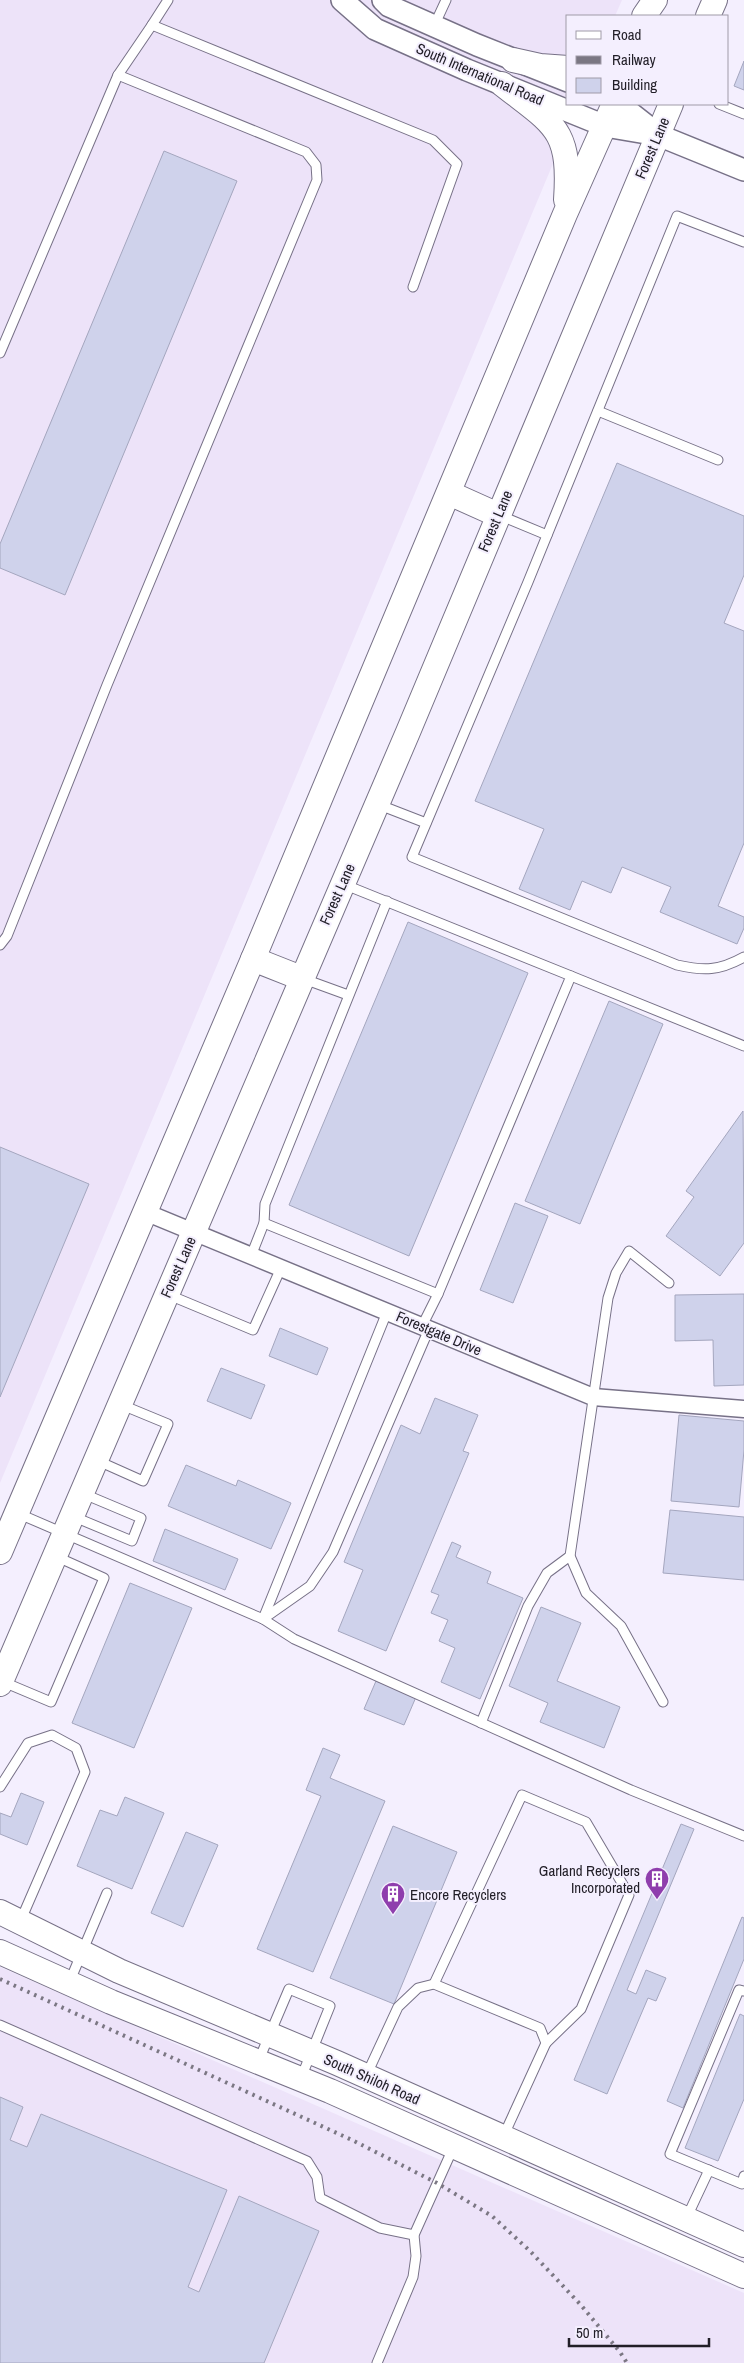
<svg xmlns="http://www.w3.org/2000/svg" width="744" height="2363" viewBox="0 0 744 2363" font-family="'Archivo Narrow',sans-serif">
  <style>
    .industrial { fill: #ede3f9 }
    .building { fill: #cfd2eb; stroke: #a4a6be }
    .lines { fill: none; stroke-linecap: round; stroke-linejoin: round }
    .service-casing { stroke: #777187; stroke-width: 11 }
    .minor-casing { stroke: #777187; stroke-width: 19 }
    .tertiary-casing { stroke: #777187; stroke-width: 24 }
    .secondary-casing { stroke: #777187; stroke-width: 26 }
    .service { stroke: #fff; stroke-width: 9 }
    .minor { stroke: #fff; stroke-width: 16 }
    .tertiary { stroke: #fff; stroke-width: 21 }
    .secondary { stroke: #fff; stroke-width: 24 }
    .rail { stroke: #7b7783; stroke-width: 4; stroke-dasharray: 2.5 5; stroke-linecap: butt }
    .labels { text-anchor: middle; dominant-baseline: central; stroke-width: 4; stroke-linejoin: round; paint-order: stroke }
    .street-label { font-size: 15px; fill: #211e27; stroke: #f4effe }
    .poi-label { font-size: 15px; fill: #211e27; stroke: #f4effe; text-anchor: end }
  </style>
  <rect width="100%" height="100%" fill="#f4effe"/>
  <!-- industrial -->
  <g class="industrial">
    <polygon points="0,0 622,0 615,16 568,16 568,104 578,104 0,1483"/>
    <polygon points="0,1967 744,2293 744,2363 0,2363"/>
  </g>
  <!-- building -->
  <g class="building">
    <polygon points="744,61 744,90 734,86"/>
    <polygon points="164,151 237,181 65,595 0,568 0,544"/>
    <polygon points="617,463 744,516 744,575 724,623 744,631 744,843 718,906 744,917 744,928 737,944 660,912 671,887 622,867 611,893 582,881 570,910 519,889 544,829 475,801"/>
    <polygon points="408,922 528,973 409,1256 289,1205"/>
    <polygon points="609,1001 663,1024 580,1224 525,1201"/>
    <polygon points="743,1111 744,1243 720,1276 666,1236 694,1197 686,1191"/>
    <polygon points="0,1147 89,1184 0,1397"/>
    <polygon points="515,1203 548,1216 513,1303 480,1290"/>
    <polygon points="744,1294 744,1385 714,1386 713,1340 675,1341 675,1295"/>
    <polygon points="280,1328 328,1348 317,1375 269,1356"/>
    <polygon points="221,1368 265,1385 251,1419 207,1401"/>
    <polygon points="435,1398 478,1415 463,1451 469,1453 386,1651 338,1631 363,1570 344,1562 401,1425 420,1434"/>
    <polygon points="679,1415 744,1421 744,1450 739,1507 671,1501"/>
    <polygon points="186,1465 236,1486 238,1480 291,1503 271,1549 168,1506"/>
    <polygon points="670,1510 744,1517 744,1580 663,1573"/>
    <polygon points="165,1529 238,1559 225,1590 153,1561"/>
    <polygon points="452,1542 461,1546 456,1557 491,1572 487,1583 523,1598 480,1699 441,1682 455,1648 439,1641 448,1620 431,1613 439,1595 431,1592"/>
    <polygon points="130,1583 192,1608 134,1748 72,1723"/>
    <polygon points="541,1607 581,1623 557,1681 620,1707 604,1748 540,1722 548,1703 509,1686"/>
    <polygon points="376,1681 416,1697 404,1725 364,1709"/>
    <polygon points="323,1748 340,1755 330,1778 385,1801 313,1972 257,1949 321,1796 306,1790"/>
    <polygon points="21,1793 44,1802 27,1845 0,1834 0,1813 11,1817"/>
    <polygon points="125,1797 164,1813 132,1889 77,1866 100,1810 117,1816"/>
    <polygon points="681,1824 694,1829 627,1990 636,1994 646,1970 666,1978 656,2001 648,1998 607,2094 574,2080"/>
    <polygon points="393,1826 457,1852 394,2004 330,1978"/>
    <polygon points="186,1832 218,1845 183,1927 151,1913"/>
    <polygon points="742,1917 744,1918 744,1959 683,2108 667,2101"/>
    <polygon points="740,2014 744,2016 744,2099 718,2161 685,2148"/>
    <polygon points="0,2097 23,2107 10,2140 27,2147 41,2114 227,2190 188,2287 199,2292 239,2196 319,2231 264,2363 0,2363"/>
  </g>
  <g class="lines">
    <defs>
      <g id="service">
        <polyline points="168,0 152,25 433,140 457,164 413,287"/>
        <polyline points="434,26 446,0"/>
        <polyline points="719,104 744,114"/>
        <path d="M744,242L677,216L528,582L412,857L677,965C704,971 719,971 744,957"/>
        <polyline points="0,353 118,75 152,25"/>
        <polyline points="598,411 718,460"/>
        <polyline points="499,515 547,535"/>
        <polyline points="377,804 426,823"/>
        <polyline points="343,884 571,976 438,1294 422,1326"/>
        <polyline points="0,945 7,936 107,685 317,180 316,165 306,152 118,75"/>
        <polyline points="571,976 744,1046"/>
        <polyline points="304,979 348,995"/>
        <polyline points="264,1223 438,1294"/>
        <polyline points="251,1256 264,1223 265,1204 387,901"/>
        <polyline points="169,1295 253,1330 281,1268"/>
        <polyline points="429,1329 333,1552 310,1586 263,1619 294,1639 631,1790 744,1836"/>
        <polyline points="96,1460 143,1481 168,1424 122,1405"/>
        <polyline points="17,1513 263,1619 387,1312"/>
        <polyline points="72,1516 132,1541 141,1518 84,1494"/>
        <polyline points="1,1681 51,1702 104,1578 55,1556"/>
        <polyline points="663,1702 621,1626 586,1593 570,1556 608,1298 616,1273 629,1251 669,1283"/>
        <polyline points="481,1723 528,1606 547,1573 570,1556"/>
        <polyline points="0,1787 28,1743 52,1735 76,1748 85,1772 20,1922"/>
        <polyline points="69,1983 107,1893"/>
        <polyline points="434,1984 522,1795 586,1822 629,1895 581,2009 546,2043"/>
        <polyline points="744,1991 739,1990 670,2154 742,2184 744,2176"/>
        <polyline points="0,2025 307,2161 317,2177 320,2198 380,2228 414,2235"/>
        <polyline points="258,2062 289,1989 330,2006 301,2078"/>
        <polyline points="366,2076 398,2007 418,1988 434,1984 540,2028 546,2043 503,2137"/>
        <polyline points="686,2219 709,2170"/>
        <polyline points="377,2363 413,2277 416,2256 414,2235 454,2146"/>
      </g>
      <polyline id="minor" points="145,1212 593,1397 744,1409"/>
      <g id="tertiary">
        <polyline points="342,0 375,29 467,70 605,126 658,135 744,170"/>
        <polyline points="383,0 389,6 477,45 568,81"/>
        <polyline points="619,104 656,133"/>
      </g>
      <g id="secondary">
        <polyline points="644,16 655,0"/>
        <polyline points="708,16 715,0"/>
        <polyline points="513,60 540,66 568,68"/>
        <path d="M502,84C554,125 571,128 566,200"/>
        <polyline points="449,493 498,515"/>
        <polyline points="253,959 301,978"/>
        <polyline points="0,1552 253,959 565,214 614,104"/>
        <polyline points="0,1684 408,732 671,104"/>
        <polyline points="0,1912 119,1971 337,2063 744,2245"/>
        <polyline points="0,1952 111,2002 330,2091 744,2276"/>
      </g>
    </defs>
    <!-- service casing -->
    <use href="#service" class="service-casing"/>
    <!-- minor casing -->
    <use href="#minor" class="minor-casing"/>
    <!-- tertiary casing -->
    <use href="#tertiary" class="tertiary-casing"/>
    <!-- secondary casing -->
    <use href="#secondary" class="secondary-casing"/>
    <!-- service -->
    <use href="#service" class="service"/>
    <!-- minor -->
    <use href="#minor" class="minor"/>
    <!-- tertiary -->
    <use href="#tertiary" class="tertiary"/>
    <!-- secondary -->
    <use href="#secondary" class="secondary"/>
    <!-- rail -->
    <polyline class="rail" points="0,1979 352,2140 437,2183 492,2216 530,2251 580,2304 620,2352 627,2363"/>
  </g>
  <!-- icons -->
  <defs>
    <symbol id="building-pin" viewBox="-11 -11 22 30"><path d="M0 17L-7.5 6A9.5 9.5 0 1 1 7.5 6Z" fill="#8f3ead" stroke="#f4effe"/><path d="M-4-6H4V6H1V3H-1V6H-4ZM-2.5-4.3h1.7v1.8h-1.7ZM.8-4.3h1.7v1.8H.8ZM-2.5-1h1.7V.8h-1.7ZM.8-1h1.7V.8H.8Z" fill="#fff"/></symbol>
  </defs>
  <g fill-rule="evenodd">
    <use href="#building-pin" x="643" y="1865" width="28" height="38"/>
    <use href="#building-pin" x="379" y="1880" width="28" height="38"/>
  </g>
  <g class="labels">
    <!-- street labels -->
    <g class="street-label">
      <text transform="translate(480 74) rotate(23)">South International Road</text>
      <text transform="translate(652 148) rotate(-67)">Forest Lane</text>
      <text transform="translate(495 521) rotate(-67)">Forest Lane</text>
      <text transform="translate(337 894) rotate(-66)">Forest Lane</text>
      <text transform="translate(178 1267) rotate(-66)">Forest Lane</text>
      <text transform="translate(439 1333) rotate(23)">Forestgate Drive</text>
      <text transform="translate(372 2079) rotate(24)">South Shiloh Road</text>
    </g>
    <!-- poi labels -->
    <g class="poi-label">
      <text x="640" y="1870">Garland Recyclers<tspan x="640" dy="17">Incorporated</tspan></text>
      <text x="410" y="1894" text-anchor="start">Encore Recyclers</text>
    </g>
  </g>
  <!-- legend -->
  <rect x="566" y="15" width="162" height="90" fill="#f4effe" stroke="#a09ba8"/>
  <rect x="576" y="31" width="25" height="8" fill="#ffffff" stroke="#a09ba8"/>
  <text x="612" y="40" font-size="15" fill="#211e27">Road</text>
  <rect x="576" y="56" width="25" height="8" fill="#7b7783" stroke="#a09ba8"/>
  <text x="612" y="65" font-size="15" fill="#211e27">Railway</text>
  <rect x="576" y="78" width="25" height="15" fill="#cfd2eb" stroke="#a09ba8"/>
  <text x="612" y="90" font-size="15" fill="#211e27">Building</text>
  <!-- scale -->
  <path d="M569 2338v8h140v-8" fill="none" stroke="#211e27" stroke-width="2.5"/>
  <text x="576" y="2338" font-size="15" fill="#211e27" stroke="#f4effe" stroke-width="4" paint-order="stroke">50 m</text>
</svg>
